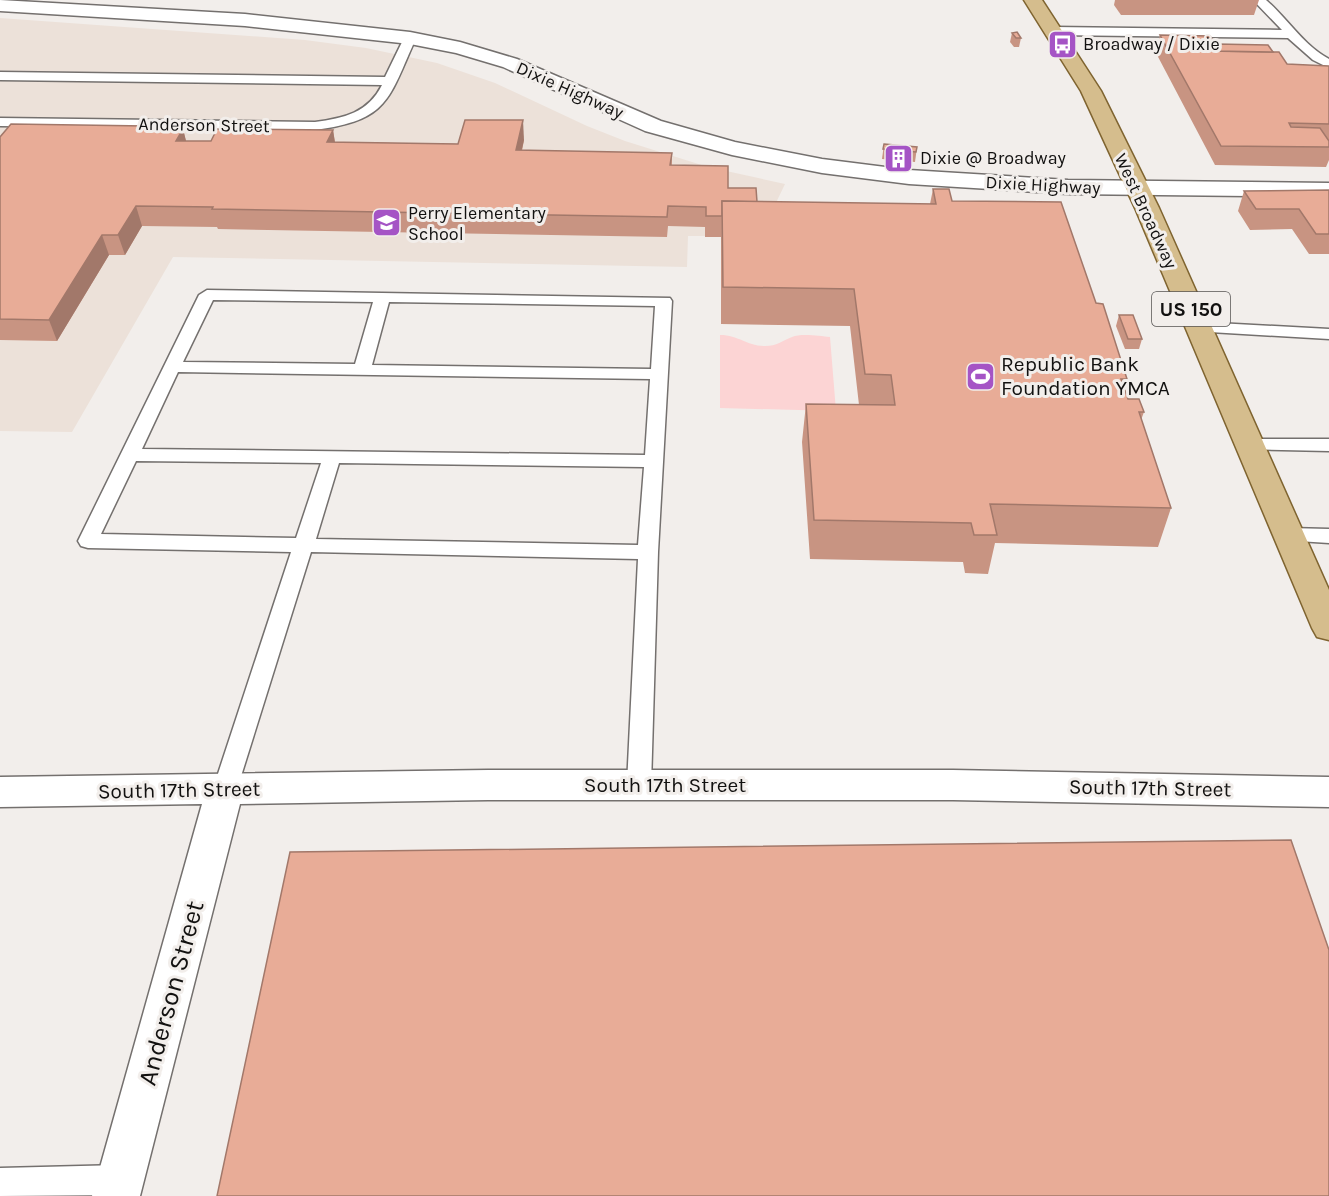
<svg xmlns="http://www.w3.org/2000/svg" width="1329" height="1196" viewBox="0 0 1329 1196" font-family="Karla,sans-serif">
  <style>
    .built { fill: #ece1d9 }
    .green { fill: #fcd4d4 }
    .lines { fill: none; stroke-linecap: round; stroke-linejoin: round }
    .service-casing { stroke: #74706e; stroke-width: 3 }
    .minor-casing { stroke: #74706e; stroke-width: 3 }
    .tertiary-casing { stroke: #74706e; stroke-width: 3 }
    .primary-casing { stroke: #7f6430; stroke-width: 3 }
    .service { fill: #fff; fill-rule: evenodd }
    .minor { fill: #fff; fill-rule: evenodd }
    .tertiary { fill: #fff; fill-rule: evenodd }
    .primary { fill: #d5bd8d; fill-rule: evenodd }
    .wall { fill: #c89482 }
    .shaded-wall { fill: #a2786a }
    .building { fill: #e8ac97; stroke: #a2786a; stroke-width: 1.5 }
    .labels { text-anchor: middle; dominant-baseline: central; stroke-width: 6; stroke-linejoin: round; paint-order: stroke }
    .far-poi-label { font-size: 18px; fill: #121110; stroke: #f2eeeb; text-anchor: start }
    .far-street-label { font-size: 18px; fill: #121110; stroke: #f2eeeb }
    .shield { fill: #f2eeeb; stroke: #555352; stroke-width: 1.5 }
    .shield-label { font-size: 20px; font-weight: bold; fill: #121110 }
    .poi-label { font-size: 21px; fill: #121110; stroke: #f2eeeb; text-anchor: start }
    .street-label { font-size: 21px; fill: #121110; stroke: #f2eeeb }
    .near-street-label { font-size: 26px; fill: #121110; stroke: #f2eeeb }
  </style>
  <rect width="100%" height="100%" fill="#f2eeeb"/>
  <!-- built -->
  <polygon class="built" points="0,18 305,40 366,48 437,63 495,83 587,126 625,141 708,167 785,184 772,211 719,236 688,236 687,267 173,257 72,432 0,431"/>
  <!-- green -->
  <path class="green" d="M720,335C739,335 746,346 765,346C777,346 782,341 792,337C801,333 820,336 830,337L836,411L720,408Z"/>
  <g class="lines">
    <defs>
      <g id="service">
        <path d="M1253,0H1266C1288,19 1303,45 1329,59V68L1313,60L1288,38L1054,35L1048,31L1054,27L1282,30Z"/>
        <path d="M410,34L416,38C388,100 389,120 315,130L0,126V118L315,122C344,118 368,113 382,85L0,80V72L385,77L404,38Z"/>
        <path d="M207,290L670,298L672,301L658,552L651,785L647,792L639,795L631,792L627,785L638,559L311,552L237,789L233,796L225,799L217,796L213,789L291,552L88,548L81,546L78,541L199,295ZM213,300L373,302L355,364L183,362ZM389,302L655,306L651,369L372,365ZM178,372L650,379L645,455L142,449ZM136,461L321,463L296,538L101,534ZM339,463L644,467L638,545L316,539Z"/>
        <polygon points="1199,322 1329,329 1329,339 1193,331 1191,327"/>
        <polygon points="1250,439 1329,439 1329,451 1243,449 1241,445 1243,441"/>
        <polygon points="1289,528 1329,529 1329,543 1282,540 1279,535 1282,530"/>
        <polygon points="121,1165 132,1169 136,1180 132,1191 121,1195 0,1196 0,1168"/>
      </g>
      <polygon id="minor" points="488,770 953,770 1329,777 1329,807 953,800 488,800 240,804 140,1196 92,1196 202,804 0,807 0,777"/>
      <polygon id="tertiary" points="0,0 245,14 410,32 460,42 517,59 661,121 735,142 822,159 909,170 1068,180 1329,183 1329,197 1068,194 909,184 822,173 732,155 645,131 503,67 456,53 410,44 245,26 0,11"/>
      <polygon id="primary" points="1024,0 1042,0 1101,91 1159,208 1329,590 1329,640 1317,637 1312,628 1135,208 1081,91"/>
    </defs>
    <!-- service casing -->
    <use href="#service" class="service-casing"/>
    <!-- minor casing -->
    <use href="#minor" class="minor-casing"/>
    <!-- tertiary casing -->
    <use href="#tertiary" class="tertiary-casing"/>
    <!-- primary casing -->
    <use href="#primary" class="primary-casing"/>
    <!-- service -->
    <use href="#service" class="service"/>
    <!-- minor -->
    <use href="#minor" class="minor"/>
    <!-- tertiary -->
    <use href="#tertiary" class="tertiary"/>
    <!-- primary -->
    <use href="#primary" class="primary"/>
  </g>
  <!-- wall -->
  <g class="wall">
    <polygon points="1115,0 1259,0 1254,15 1121,15 1114,5"/>
    <polygon points="1012,33 1021,38 1019,47 1014,47 1010,42"/>
    <polygon points="1160,35 1216,44 1273,51 1287,64 1329,66 1329,160 1326,167 1215,165 1156,53"/>
    <polygon points="146,129 183,129 186,141 211,141 333,130 335,142 458,144 524,140 522,151 672,153 672,166 728,188 757,202 930,204 933,189 952,201 1096,303 1127,379 1125,389 1128,399 1144,412 1141,420 1171,508 1158,547 995,543 988,574 965,573 963,562 810,559 802,442 806,404 859,405 850,326 721,324 721,237 705,237 705,227 668,226 667,237 218,229 217,227 142,226 125,255 109,255 57,341 0,340 0,137"/>
    <polygon points="884,144 917,147 915,162 882,159"/>
    <polygon points="1329,190 1329,254 1309,254 1292,229 1250,230 1238,211 1244,191"/>
    <polygon points="1119,315 1142,339 1139,349 1125,349 1116,326"/>
  </g>
  <!-- shaded-wall -->
  <g class="shaded-wall">
    <polygon points="523,120 524,140 517,170 516,150"/>
    <polygon points="183,129 188,149 176,141"/>
    <polygon points="333,130 336,150 327,142"/>
    <polygon points="136,206 142,226 125,255 118,235"/>
    <polygon points="102,235 109,255 57,341 49,320"/>
  </g>
  <!-- building -->
  <g class="building">
    <polygon points="1017,32 1021,38 1016,38 1012,33"/>
    <polygon points="1160,35 1210,36 1217,46 1202,46 1205,51 1279,52 1287,64 1329,66 1329,124 1289,123 1291,127 1320,128 1329,141 1329,147 1221,146"/>
    <polygon points="1216,44 1268,45 1273,52 1215,51 1217,46"/>
    <polygon points="465,120 523,120 516,150 672,153 670,165 728,166 728,188 756,188 757,202 722,201 722,216 706,216 706,207 668,206 667,217 212,209 213,207 136,206 118,235 102,235 49,320 0,319 0,137 11,124 145,126 142,129 183,129 176,141 211,141 217,129 333,130 327,142 458,144"/>
    <polygon points="884,144 917,147 916,152 883,149"/>
    <polygon points="933,189 949,189 952,201 1061,202 1096,303 1103,304 1127,379 1121,379 1128,399 1139,399 1144,412 1139,412 1171,508 990,504 997,535 974,535 971,523 814,520 806,404 895,405 891,375 865,374 854,289 723,287 722,201 936,204"/>
    <polygon points="1329,190 1329,234 1316,234 1299,209 1256,209 1244,191"/>
    <polygon points="1119,315 1133,315 1142,339 1128,339"/>
    <polygon points="1291,840 1329,950 1329,1196 217,1196 290,852"/>
  </g>
  <!-- icons -->
  <defs>
    <symbol id="bus-square" viewBox="-11 -11 22 22"><rect x="-9" y="-9" width="18" height="18" rx="4" fill="#a554c5" stroke="#f2eeeb"/><path d="M-5-6H5V4H4V6H2V4H-2V6H-4V4H-5ZM-3.5-4V0h7V-4ZM-3.5 1.2v1.5H-2V1.2ZM2 1.2v1.5H3.5V1.2Z" fill="#fff"/></symbol>
    <symbol id="building-square" viewBox="-11 -11 22 22"><rect x="-9" y="-9" width="18" height="18" rx="4" fill="#a554c5" stroke="#f2eeeb"/><path d="M-4-6H4V6H1V3H-1V6H-4ZM-2.5-4.3h1.7v1.8h-1.7ZM.8-4.3h1.7v1.8H.8ZM-2.5-1h1.7V.8h-1.7ZM.8-1h1.7V.8H.8Z" fill="#fff"/></symbol>
    <symbol id="school-square" viewBox="-11 -11 22 22"><rect x="-9" y="-9" width="18" height="18" rx="4" fill="#a554c5" stroke="#f2eeeb"/><path d="M0-5L7-2L0 1L-7-2ZM-4 1L0 2.5L4 1V4Q0 6-4 4Z" fill="#fff"/></symbol>
    <symbol id="stadium-square" viewBox="-11 -11 22 22"><rect x="-9" y="-9" width="18" height="18" rx="4" fill="#a554c5" stroke="#f2eeeb"/><path d="M0-5a6.5 5 0 1 0 0 10a6.5 5 0 1 0 0-10ZM-3.5-1.8h7v3.6h-7Z" fill="#fff"/></symbol>
  </defs>
  <g fill-rule="evenodd">
    <use href="#bus-square" x="1046" y="28" width="33" height="33"/>
    <use href="#building-square" x="882" y="142" width="33" height="33"/>
    <use href="#school-square" x="370" y="206" width="33" height="33"/>
    <use href="#stadium-square" x="964" y="360" width="33" height="33"/>
  </g>
  <g class="labels">
    <!-- far-poi labels -->
    <g class="far-poi-label">
      <text x="1083" y="44">Broadway / Dixie</text>
      <text x="920" y="158">Dixie @ Broadway</text>
      <text x="408" y="213">Perry Elementary<tspan x="408" dy="21">School</tspan></text>
    </g>
    <!-- far-street labels -->
    <g class="far-street-label">
      <text transform="translate(570 90) rotate(24)">Dixie Highway</text>
      <text transform="translate(204 125) rotate(1)">Anderson Street</text>
      <text transform="translate(1043 185) rotate(3)">Dixie Highway</text>
      <text transform="translate(1146 211) rotate(65)">West Broadway</text>
    </g>
    <!-- shield labels -->
    <rect class="shield" x="1152" y="292" width="78" height="34" rx="4.5"/>
    <g class="shield-label">
      <text x="1191" y="309">US 150</text>
    </g>
    <!-- poi labels -->
    <g class="poi-label">
      <text x="1001" y="364">Republic Bank<tspan x="1001" dy="24">Foundation YMCA</tspan></text>
    </g>
    <!-- street labels -->
    <g class="street-label">
      <text x="665" y="785">South 17th Street</text>
      <text transform="translate(1150 788) rotate(1)">South 17th Street</text>
      <text transform="translate(179 790) rotate(-1)">South 17th Street</text>
    </g>
    <!-- near-street labels -->
    <g class="near-street-label">
      <text transform="translate(171 993) rotate(-75)">Anderson Street</text>
    </g>
  </g>
</svg>
